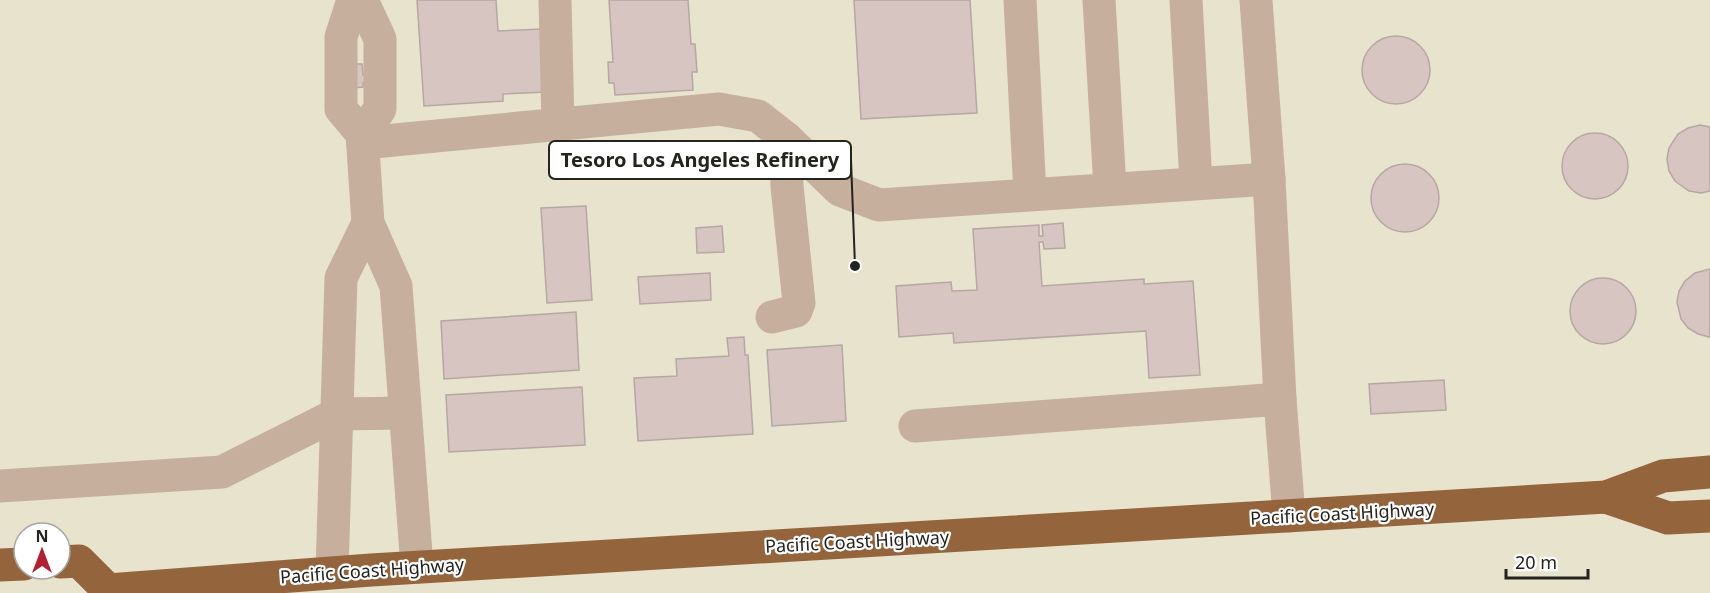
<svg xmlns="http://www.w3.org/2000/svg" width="1710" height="593" viewBox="0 0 1710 593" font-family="'Noto Sans',sans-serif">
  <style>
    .built { fill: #e8e3cd; fill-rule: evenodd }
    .building { fill: #d6c5c1; stroke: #b7a7a3; stroke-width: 1.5 }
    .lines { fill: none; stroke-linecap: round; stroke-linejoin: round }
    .minor { stroke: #c6af9d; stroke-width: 33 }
    .highway { stroke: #94653c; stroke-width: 33 }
    .labels { text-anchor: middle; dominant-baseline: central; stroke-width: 4.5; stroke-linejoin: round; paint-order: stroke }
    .street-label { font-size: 18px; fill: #24231d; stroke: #fff }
    .leader { fill: none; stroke: #24231d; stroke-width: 2 }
    .callout-dot { fill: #24231d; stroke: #fff; stroke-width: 2 }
    .callout { fill: #fff; stroke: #24231d; stroke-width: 2 }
    .callout-label { font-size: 20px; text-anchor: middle; font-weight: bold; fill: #24231d }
  </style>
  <rect width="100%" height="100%" fill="#f3efe0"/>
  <!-- built -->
  <path class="built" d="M0,0H1710V593H0ZM24,533H60V569H24Z"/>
  <!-- building -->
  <g class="building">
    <polygon points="417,0 496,0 498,31 542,29 546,92 503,94 503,101 424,106"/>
    <polygon points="609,0 688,0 691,44 695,44 697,72 692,72 693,90 615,95 614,83 609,83 608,62 613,62"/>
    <polygon points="854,0 970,0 977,113 861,119"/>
    <circle cx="1396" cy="70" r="34"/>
    <polygon points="351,64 362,64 363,75 368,74 368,82 363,83 363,87 353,88"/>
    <polygon points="1700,125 1710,127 1710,191 1701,193 1689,191 1675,181 1669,171 1667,159 1669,148 1678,134 1688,128"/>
    <circle cx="1595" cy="166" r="33"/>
    <circle cx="1405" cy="198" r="34"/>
    <polygon points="586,206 592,300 547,303 541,208"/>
    <polygon points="1063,223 1065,248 1044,249 1043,242 1039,242 1042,286 1144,279 1144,284 1193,281 1200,375 1149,378 1146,331 954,343 953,333 899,337 896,286 951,282 952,291 977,290 973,229 1039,225 1039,236 1043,236 1042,225"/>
    <polygon points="722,226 724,252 697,253 696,228"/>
    <polygon points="1710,269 1710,337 1709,337 1698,334 1688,328 1681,319 1677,302 1679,291 1685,281 1695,273"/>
    <polygon points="710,273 711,300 640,304 638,277"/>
    <circle cx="1603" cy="311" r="33"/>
    <polygon points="576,312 579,370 444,379 441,321"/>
    <polygon points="744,337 745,355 748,355 753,434 638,441 634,378 677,376 676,359 729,356 727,338"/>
    <polygon points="842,345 846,421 772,426 767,350"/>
    <polygon points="1444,380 1446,410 1371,414 1369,384"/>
    <polygon points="582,387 585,445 449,452 446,395"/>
  </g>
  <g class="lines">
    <!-- minor -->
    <g class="minor">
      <polyline points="353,0 341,37 341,109 362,134 368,223 396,286 417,567"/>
      <polyline points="555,0 558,124"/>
      <polyline points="1020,0 1030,194"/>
      <polyline points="1099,0 1110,188"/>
      <polyline points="1186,0 1196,183"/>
      <polyline points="1256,0 1269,179 1280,399"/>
      <polyline points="362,134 380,109 380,39 362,0"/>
      <polyline points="363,143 719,109 758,116 786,138 840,190 879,205 1269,179"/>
      <polyline points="772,317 796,311 799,303 787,186 786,138"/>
      <polyline points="915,426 1280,399 1289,516"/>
      <polyline points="0,486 222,472 337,414 405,413"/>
      <polyline points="332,572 341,278 368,223"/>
    </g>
    <!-- highway -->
    <g class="highway">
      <polyline points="1606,497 1668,518 1710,516"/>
      <polyline points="60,562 79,561 108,590"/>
      <polyline points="0,565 24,564"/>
      <polyline points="104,593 108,590 371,570 1606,497 1663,476 1710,472"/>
    </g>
  </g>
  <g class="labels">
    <!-- street labels -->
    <g class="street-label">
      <text transform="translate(1342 513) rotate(-3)">Pacific Coast Highway</text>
      <text transform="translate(857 541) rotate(-3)">Pacific Coast Highway</text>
      <text transform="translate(372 570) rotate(-4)">Pacific Coast Highway</text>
    </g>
  </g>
  <!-- callouts -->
  <path class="leader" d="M855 266L851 160"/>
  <circle class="callout-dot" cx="855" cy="266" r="6"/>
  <rect class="callout" x="549" y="141" width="302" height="38" rx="6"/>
  <g class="callout-label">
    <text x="700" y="167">Tesoro Los Angeles Refinery</text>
  </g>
  <!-- north arrow -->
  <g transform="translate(42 551)"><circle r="28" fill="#ffffff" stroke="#a7a7a5" stroke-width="1.5"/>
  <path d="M0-4.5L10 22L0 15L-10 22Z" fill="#b22032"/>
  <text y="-9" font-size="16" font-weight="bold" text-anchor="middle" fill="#24231d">N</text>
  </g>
  <!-- scale -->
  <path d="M1506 569v9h82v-9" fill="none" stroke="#24231d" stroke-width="3"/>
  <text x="1515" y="569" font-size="18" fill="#24231d" stroke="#ffffff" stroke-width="4.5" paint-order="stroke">20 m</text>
</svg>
